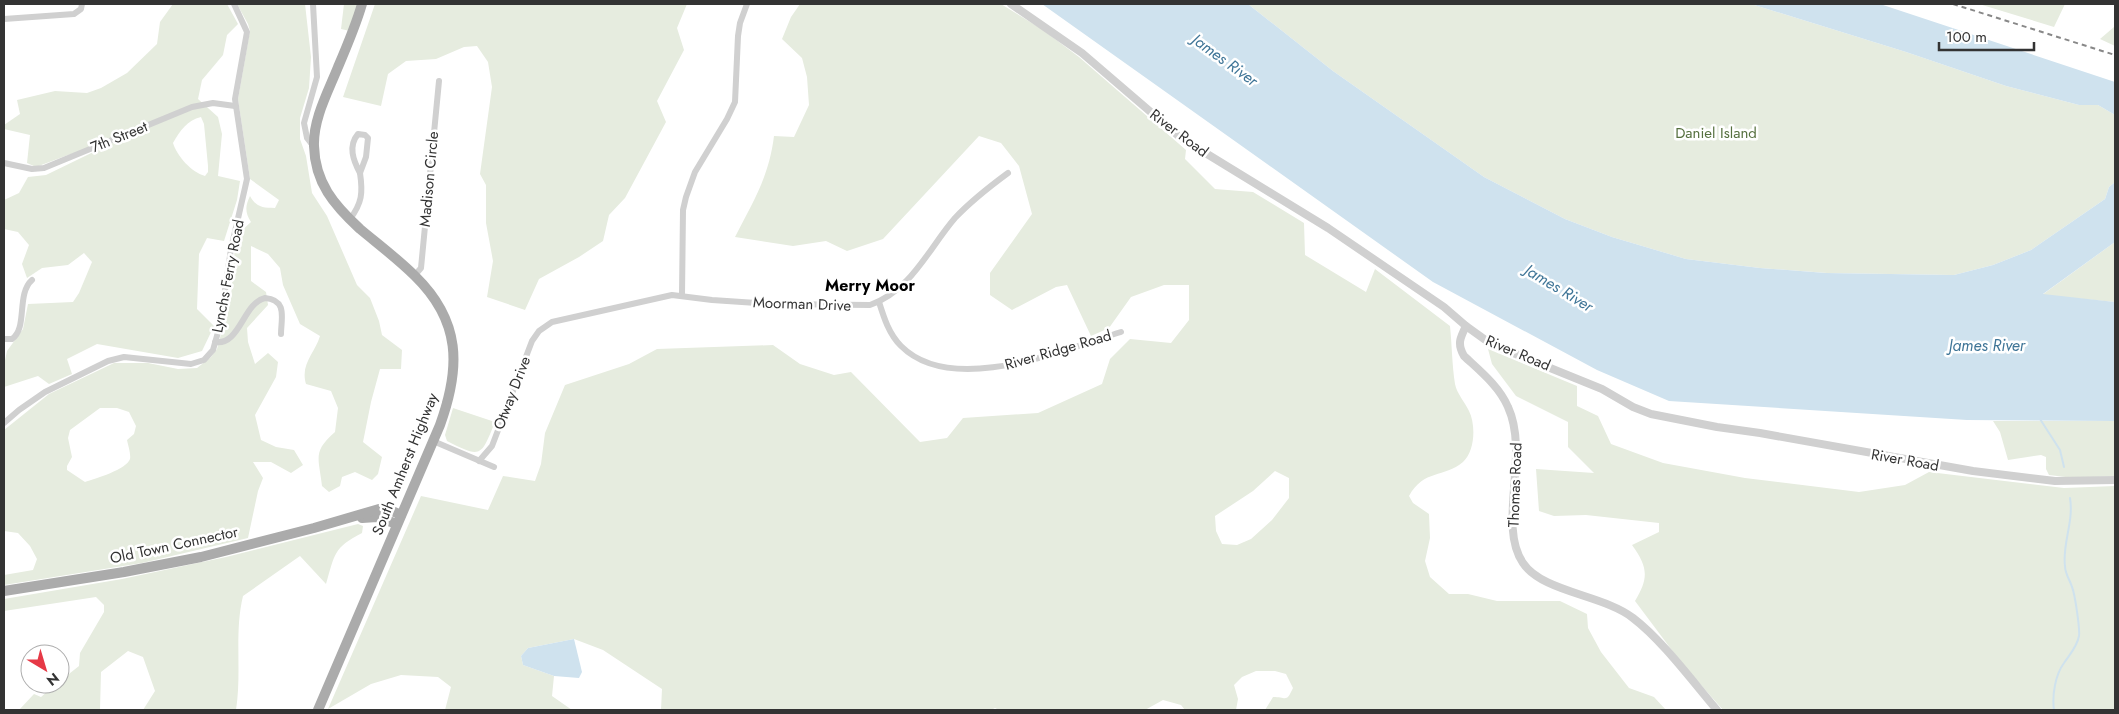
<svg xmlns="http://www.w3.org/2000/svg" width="2119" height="714" viewBox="0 0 2119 714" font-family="Jost,sans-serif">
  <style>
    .green { fill: #e6ecdf; fill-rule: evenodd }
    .water { fill: #cfe2ee }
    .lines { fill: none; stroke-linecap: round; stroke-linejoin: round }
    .stream { stroke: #cfe2ee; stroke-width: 2 }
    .minor { stroke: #d0d0d0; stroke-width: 6 }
    .tertiary { stroke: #d0d0d0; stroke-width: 8 }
    .primary { stroke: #ababab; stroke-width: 10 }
    .rail { stroke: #888; stroke-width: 2; stroke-dasharray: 5 4; stroke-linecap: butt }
    .labels { text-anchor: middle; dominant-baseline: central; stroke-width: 5; stroke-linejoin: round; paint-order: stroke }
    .street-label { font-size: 15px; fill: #333; stroke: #fff }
    .park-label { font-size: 15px; fill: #56703f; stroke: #fff }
    .water-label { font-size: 16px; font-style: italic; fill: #3f7597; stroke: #fff }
    .neighbourhood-label { font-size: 16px; font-weight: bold; fill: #000; stroke: #fff }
  </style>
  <rect width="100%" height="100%" fill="#fff"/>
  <!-- green -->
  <g class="green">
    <path d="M173,4H227L238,24L227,35L223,55L202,80L198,99L218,117L222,134L218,176L240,181L237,200L224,241L207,238L199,254L197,309L214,326L202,351L178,358L97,344L67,359L72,374L49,384L38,376L4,387V365L7,351L23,329L28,304L73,302L79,293L92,262L84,253L68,265L42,268L27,278L22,264L29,245L18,232L4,229V200L19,193L28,177L46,175L116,141L68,155L36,167L27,163L30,135L4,129V125L20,114L17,100L55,91L87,93L101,88L127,73L157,44L160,22ZM201,117L204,124L208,166V172L205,176C191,172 177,156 173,143C180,131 187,120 201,117Z"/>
    <path d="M237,4H305L311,57L309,88L300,118V139L306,156L312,193L327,216L357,285L370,298L379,321L382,335L402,350L401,369H380L371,402L363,442L382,457L378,474L372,480L355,472L342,477L340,486L329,492L322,486C319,458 312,452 335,432L338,408L331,391L306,384C300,364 315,353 320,336L300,324L283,285L280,268L268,254L251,246V281L266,292L268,305L247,328L248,342L255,364L268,353L278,362L276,377L255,415L261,440L276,447L294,450L303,465L291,473L271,462H253L263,478L258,491L248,538L142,563L4,585V575L33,570L37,559L30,546L18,533L4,531V430L49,394L114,363H148L178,369L197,368L211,357L217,349L231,297L235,246L240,232L251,222C245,213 245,206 250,196C256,207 262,208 275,208L279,200L250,179L238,99L250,31L248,24ZM100,408H117L129,412L136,426L134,434L127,440C128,445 131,454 130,459C127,469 95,479 85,482L67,470V466L72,457L68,438L70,430Z"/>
    <polygon points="344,4 359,4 350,31 341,29"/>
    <polygon points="375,4 687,4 677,28 684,50 657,101 666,122 625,198 609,215 603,241 579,257 539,279 525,310 487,297 493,261 486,223 486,185 480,174 492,87 488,62 477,46 464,47 436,59 406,61 388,74 381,106 343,97"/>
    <path d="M800,4H1001L1043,30L1079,57L1186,150L1185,159L1215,189L1253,192L1304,223L1305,255L1366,292L1375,269L1450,326C1452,345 1452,365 1455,384C1457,394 1465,402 1469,411C1476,425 1475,451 1463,462C1444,478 1424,469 1409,496L1413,503L1429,514L1430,538L1425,561L1430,577L1449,594H1468L1497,601H1560L1587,614L1588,628L1601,652L1629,688L1654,697L1666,710H1265L1273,697C1287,697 1286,703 1293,688L1286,674L1275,671H1256L1242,677L1234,685L1238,699L1236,710H1185L1181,705L1163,700L1145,710H999L995,708L991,710H661L662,689L603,650L574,639L528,648L521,656L523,665L554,676L552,696L572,710H445L451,687L438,677L401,675L371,684L328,709L421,496L488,510L503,476L535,481L541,464L545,433L565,385L629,364L657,349L773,345L800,364L834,375L851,372L920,442L947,438L963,418L1038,413L1102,384L1110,359L1130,339L1171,343L1189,320V285H1164L1131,297L1109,328L1091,336L1067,285L1056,287L1012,310L990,295V273L1032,214L1019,166L1001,143L979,136L883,239L847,251L826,241L793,246L735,237C753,202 769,177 774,136L794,137L809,105L807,77L802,58L782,39L791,17ZM1275,471L1289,478V498L1272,520L1251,539L1237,545L1222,544L1216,531L1215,516L1253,491Z"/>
    <polygon points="1248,4 1751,4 1906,52 2006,86 2079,105 2098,105 2115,115 2115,182 2109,187 2105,199 2031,250 1993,265 1954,275 1827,273 1760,268 1686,259 1612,237 1565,219 1484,177 1333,71"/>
    <polygon points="1979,4 2065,4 2054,27"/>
    <polygon points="2114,27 2115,27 2115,46 2100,39"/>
    <polygon points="2115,242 2115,302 2042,295"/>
    <path d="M1488,349L1577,386V406L1598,416L1611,444L1663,463L1745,478L1859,492L1905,485L1929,472L2064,488L2115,486V710H1723L1680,661L1635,601C1649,578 1648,567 1632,545L1659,532V523L1586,515L1554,516L1539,511L1536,469L1594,473L1568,447V422L1516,396L1492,364Z"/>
    <path d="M453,408L495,422C481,456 482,459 447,441L445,435Z"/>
    <polygon points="1993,421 2115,421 2115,476 2074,478 2049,475 2046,469 2046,457 2041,455 2008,460 2000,432"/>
    <path d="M358,524L363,526L362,533C333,548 335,554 326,584L300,556L243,596C234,633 242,672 236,710H143L155,691L143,657L128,651L101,672L100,710H19L34,694L41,697L56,684H60V681L79,666L80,653L104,612V605L96,597L4,611V599L122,579L226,557Z"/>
  </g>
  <!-- water -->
  <g class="water">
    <polygon points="1042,4 1248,4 1333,71 1484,177 1565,219 1612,237 1686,259 1760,268 1826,273 1954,275 1993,265 2031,250 2105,199 2109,187 2115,182 2115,242 2043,294 2115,302 2115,421 1967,420 1669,401 1597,370 1433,282"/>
    <polygon points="1751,4 1880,4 2115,82 2115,115 2098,105 2079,105 2006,86 1906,52"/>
    <polygon points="574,639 582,672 579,678 554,676 523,665 521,656 528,648"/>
  </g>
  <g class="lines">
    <!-- stream -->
    <g class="stream">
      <polyline points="2040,419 2060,450 2064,467"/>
      <path d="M2054,710C2052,696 2055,675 2064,663C2070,654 2077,647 2079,636C2080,629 2075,594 2072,587C2070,580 2065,574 2065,566C2062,544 2074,522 2070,498"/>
    </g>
    <!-- minor -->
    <g class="minor">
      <polyline points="313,4 317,77 304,123 307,138 314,147"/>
      <polyline points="4,19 74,14 81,9 82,4"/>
      <path d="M358,134L365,135L368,138L366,157L360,173C353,160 348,146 358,134Z"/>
      <polyline points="4,163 32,169 44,168 192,107 213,103 235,106"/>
      <path d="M350,219C362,203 363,193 360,173"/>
      <polyline points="415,275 421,268 439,81"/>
      <polyline points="682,295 683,210 686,197 695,172 727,119 735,102 738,36 740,23 747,4"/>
      <path d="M879,302C884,318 889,334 901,346C952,397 1063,350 1121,332"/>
      <path d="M4,339H12C28,328 16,294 32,280"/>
      <path d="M215,342C240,346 243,303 265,298C288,300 281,319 281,334"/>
      <polyline points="4,423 19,410 45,392 108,361 124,357 191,364 204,360 213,350 220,325 231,249 247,179 235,99 247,32 234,4"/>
      <polyline points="433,441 494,467"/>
      <path d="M479,461L492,446L532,341L539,331L552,322L672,295L712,300L773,304L870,305C911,291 929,248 955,218C971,201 989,187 1008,173"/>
    </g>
    <!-- tertiary -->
    <g class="tertiary">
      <polyline points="1011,4 1082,53 1181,138 1328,228 1444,307 1466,326 1491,344 1602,389 1633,407 1651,414 1717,427 1760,433 1973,471 2055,481 2115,480"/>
      <path d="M1466,326C1460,338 1457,344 1464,356C1480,371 1499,386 1508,407C1530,455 1497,525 1523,563C1542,592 1604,595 1633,618C1662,640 1693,682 1717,710"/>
    </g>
    <!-- primary -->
    <g class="primary">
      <polyline points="362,518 377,517 397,524"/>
      <polyline points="4,591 124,572 201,557 314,528 379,509 390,510 401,515"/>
      <path d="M318,710L440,425C461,367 461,321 415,276C398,259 378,244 360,229C334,205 315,183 314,146C313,119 328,92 338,67C347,46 356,25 362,4"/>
    </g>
    <!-- rail -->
    <polyline class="rail" points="1953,4 2115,55"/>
  </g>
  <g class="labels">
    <!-- street labels -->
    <g class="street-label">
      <text transform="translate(1179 133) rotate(37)">River Road</text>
      <text transform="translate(119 137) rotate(-22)">7th Street</text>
      <text transform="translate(429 179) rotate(-85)">Madison Circle</text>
      <text transform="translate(228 276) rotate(-79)">Lynchs Ferry Road</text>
      <text transform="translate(802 304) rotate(2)">Moorman Drive</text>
      <text transform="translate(1058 350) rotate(-16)">River Ridge Road</text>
      <text transform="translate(1518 353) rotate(23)">River Road</text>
      <text transform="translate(512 393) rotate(-69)">Otway Drive</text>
      <text transform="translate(1905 460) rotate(10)">River Road</text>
      <text transform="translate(405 464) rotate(-68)">South Amherst Highway</text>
      <text transform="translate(1515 485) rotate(-88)">Thomas Road</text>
      <text transform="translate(174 545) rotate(-12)">Old Town Connector</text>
    </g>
    <!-- park labels -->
    <g class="park-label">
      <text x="1716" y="133">Daniel Island</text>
    </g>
    <!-- water labels -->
    <g class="water-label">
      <text transform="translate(1225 60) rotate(36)">James River</text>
      <text transform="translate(1559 288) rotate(31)">James River</text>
      <text x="1987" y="345">James River</text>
    </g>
    <!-- neighbourhood labels -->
    <g class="neighbourhood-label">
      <text x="870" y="285">Merry Moor</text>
    </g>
  </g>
  <!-- border -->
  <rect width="2119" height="714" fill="none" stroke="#333333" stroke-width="10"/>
  <!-- north arrow -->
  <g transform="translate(45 669) rotate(142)"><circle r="24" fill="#ffffff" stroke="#adadad"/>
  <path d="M0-4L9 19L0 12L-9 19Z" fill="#e63946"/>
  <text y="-8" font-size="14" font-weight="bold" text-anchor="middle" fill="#333333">N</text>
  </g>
  <!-- scale -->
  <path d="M1939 42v8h95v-8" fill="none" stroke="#333333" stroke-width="2.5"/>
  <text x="1946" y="42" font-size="15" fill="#333333" stroke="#ffffff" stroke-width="4" paint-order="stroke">100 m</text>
</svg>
